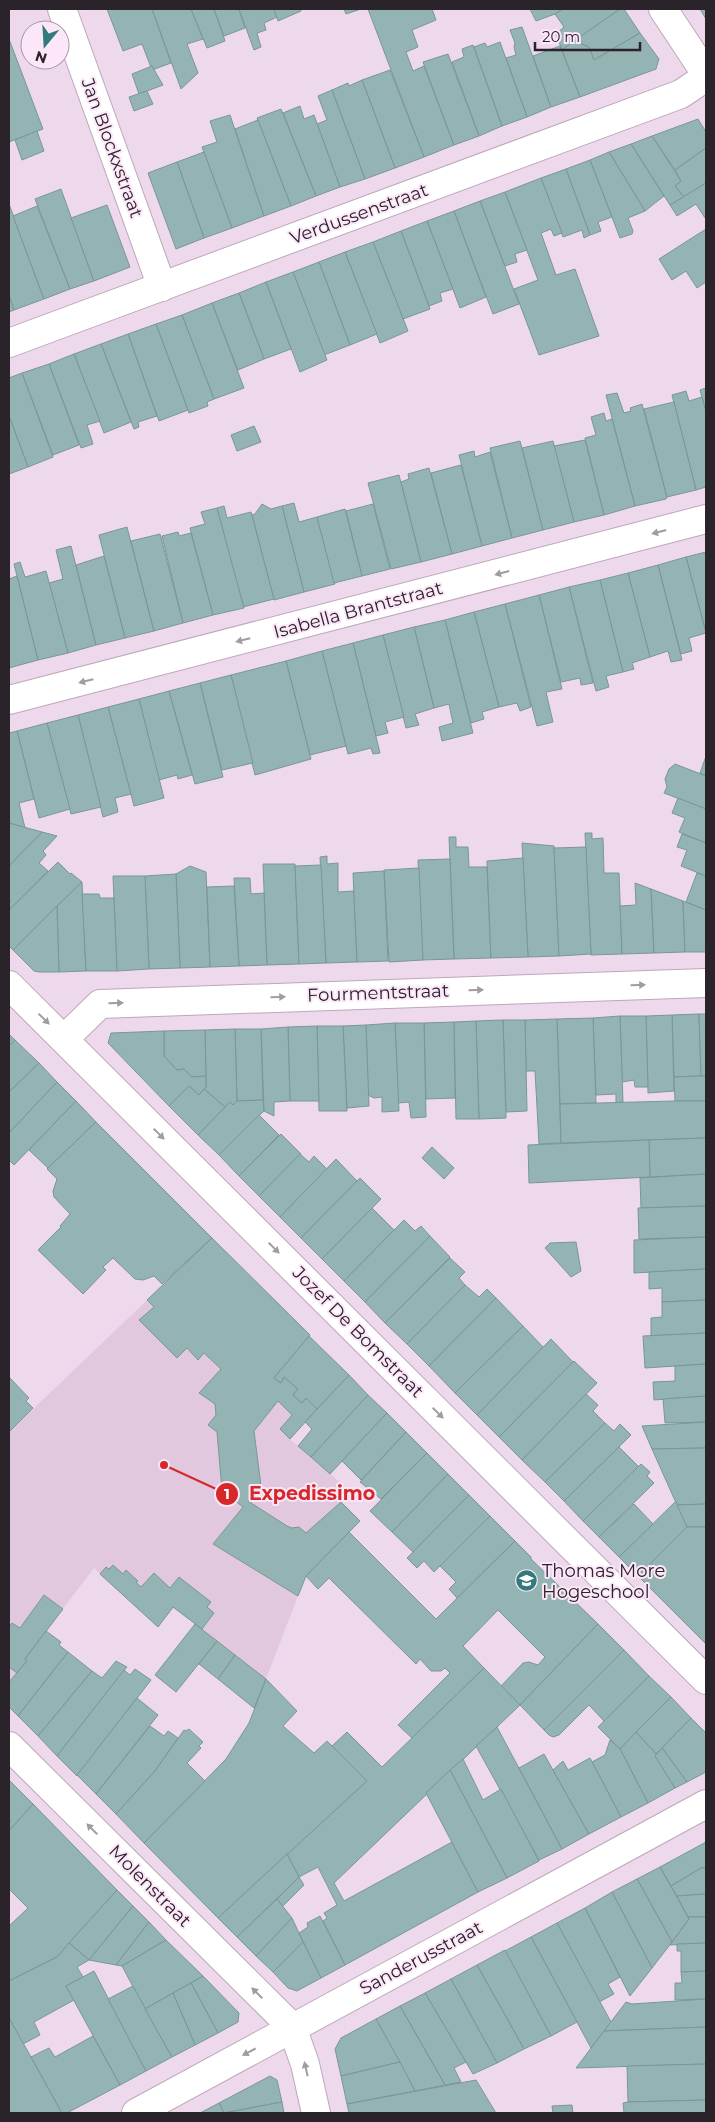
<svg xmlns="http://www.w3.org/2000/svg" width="715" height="2122" viewBox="0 0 715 2122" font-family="Montserrat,sans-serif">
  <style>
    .built { fill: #e2c8df }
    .building { fill: #94b3b3; stroke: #799797 }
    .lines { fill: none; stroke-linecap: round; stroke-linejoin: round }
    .minor-casing { stroke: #bca8b9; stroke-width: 30 }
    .minor { stroke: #fff; stroke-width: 28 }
    .oneway { fill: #a09c9f }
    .labels { text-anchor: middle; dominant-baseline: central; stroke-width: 4; stroke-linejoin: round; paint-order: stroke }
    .street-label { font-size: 18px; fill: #2b232a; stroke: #fce7f9 }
    .poi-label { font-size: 18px; fill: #2b232a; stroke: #fce7f9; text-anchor: start }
    .leader { fill: none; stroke: #d62828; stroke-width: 2 }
    .callout-dot { fill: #d62828; stroke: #fce7f9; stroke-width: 2 }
    .mark-label { font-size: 15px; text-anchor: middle; font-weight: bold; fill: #fff }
    .callout-label { font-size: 19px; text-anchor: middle; font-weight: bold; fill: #d62828; stroke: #fce7f9; stroke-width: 4; stroke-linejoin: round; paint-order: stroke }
  </style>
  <rect width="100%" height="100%" fill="#eed9ec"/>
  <!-- built -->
  <polygon class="built" points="212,1238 279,1305 274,1377 306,1398 317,1409 290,1439 350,1491 341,1502 360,1521 305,1578 266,1679 174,1608 158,1627 94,1568 25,1659 27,1661 9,1682 9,1432"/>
  <!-- building -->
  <g class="building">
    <polygon points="107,9 152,9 171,63 152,70 142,44 123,51"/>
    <polygon points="152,9 191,9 203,39 187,44 198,73 181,89"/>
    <polygon points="191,9 214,9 225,41 207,48"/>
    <polygon points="214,9 239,9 245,28 224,36"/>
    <polygon points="239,9 274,9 277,17 264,23 266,30 257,33 261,47 254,50"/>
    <polygon points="274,9 300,9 301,11 278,21"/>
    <polygon points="344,9 361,9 346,14"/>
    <polygon points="368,9 432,9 436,20 412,30 418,47 406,52 413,71 424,66 454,145 424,157"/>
    <polygon points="530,9 563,9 555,14 536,21"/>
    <polygon points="563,9 620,9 562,50 556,34 564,27 555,14"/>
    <polygon points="620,9 624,9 640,33 594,60 589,47 574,41"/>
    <polygon points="700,9 706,9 706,19"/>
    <polygon points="522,27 551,107 527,117 506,58 516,55 514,47 515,43 510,30"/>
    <polygon points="640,33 659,59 656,69 580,97 562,50 574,41 589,47 594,60"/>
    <polygon points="9,39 43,129 9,142"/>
    <polygon points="500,42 527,117 502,126 474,47 485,43 487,47"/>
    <polygon points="473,45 502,126 479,136 452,62 464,57 462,49"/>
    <polygon points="560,46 580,97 551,107 533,56"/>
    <polygon points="448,54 479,136 454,145 423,62"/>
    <polygon points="152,66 163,85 139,94 132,74"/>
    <polygon points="390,70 424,157 395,168 362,80"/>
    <polygon points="362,80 395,168 365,179 332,90 348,83 349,86"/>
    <polygon points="332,90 365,179 340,187 317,124 327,120 318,96"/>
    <polygon points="147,91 153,104 134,111 129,97"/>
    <polygon points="300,106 304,119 314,115 340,187 316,196 283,113"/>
    <polygon points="281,109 316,196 291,206 257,118"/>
    <polygon points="230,115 264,216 232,228 202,147 217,142 210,121"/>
    <polygon points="698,119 706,132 706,148 675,170 652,136"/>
    <polygon points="258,120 291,206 264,216 235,129"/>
    <polygon points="37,131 44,151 22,160 15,140"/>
    <polygon points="652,136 681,181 675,186 684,197 670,205 631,144"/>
    <polygon points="631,144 664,196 645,211 609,152"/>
    <polygon points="706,148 706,183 684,197 675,186 681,181 675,170"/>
    <polygon points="204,152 232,228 204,238 177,162"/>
    <polygon points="609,152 645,211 628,218 633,231 632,234 620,238 590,160"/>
    <polygon points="590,160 612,217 598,222 601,231 590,235 566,169"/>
    <polygon points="177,162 204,238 176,249 148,173"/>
    <polygon points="566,169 590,235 584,238 582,230 563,237 541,178"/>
    <polygon points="541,178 562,233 554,236 551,229 541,233 556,275 575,269 599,336 539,355 514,289 538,280 505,192"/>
    <polygon points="706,183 706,217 705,218 696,204 677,216 670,205"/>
    <polygon points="61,189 94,281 70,289 35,199"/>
    <polygon points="505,192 527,250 515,254 517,262 505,266 480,201"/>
    <polygon points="480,201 519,304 493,314 454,211"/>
    <polygon points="9,204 44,299 14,310 9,295"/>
    <polygon points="107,205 130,267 94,281 71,218"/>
    <polygon points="37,206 70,289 44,299 13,216"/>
    <polygon points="454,211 486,297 460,308 427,221"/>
    <polygon points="427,221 453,289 440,293 442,301 429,306 401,231"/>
    <polygon points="706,229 706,282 697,288 686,271 672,280 659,259"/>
    <polygon points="401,231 430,309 403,319 373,242"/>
    <polygon points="373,242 408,331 380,343 345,252"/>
    <polygon points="345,252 377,334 350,345 319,262"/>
    <polygon points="319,262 350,345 324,355 293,272"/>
    <polygon points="293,272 327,360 300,372 266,282"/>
    <polygon points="266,282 291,349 264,359 239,293"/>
    <polygon points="239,293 264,359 238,370 212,303"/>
    <polygon points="9,295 14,310 9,312"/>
    <polygon points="212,303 244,388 214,399 182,315"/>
    <polygon points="182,315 214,399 207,402 208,406 189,413 156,324"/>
    <polygon points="156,324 188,410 159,421 128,334"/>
    <polygon points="128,334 157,416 138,422 139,427 134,429 101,344"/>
    <polygon points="101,344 131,422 104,433 74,354"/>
    <polygon points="74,354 100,421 87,425 93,444 81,448 49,364"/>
    <polygon points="49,364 79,445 53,455 22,373"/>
    <polygon points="22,373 53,457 28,467 9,416 9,378"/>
    <polygon points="706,388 706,412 700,390"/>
    <polygon points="686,391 689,401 702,397 706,412 706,487 696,490 672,395"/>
    <polygon points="617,393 624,413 631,411 630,408 642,404 667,497 666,499 635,506 606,395"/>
    <polygon points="674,402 696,490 667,497 644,409"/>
    <polygon points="604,413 606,421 612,419 635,506 604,515 585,438 596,435 591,417"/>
    <polygon points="9,416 28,467 9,474"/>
    <polygon points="254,426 261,442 237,451 231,435"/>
    <polygon points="585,440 604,515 574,522 554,446"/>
    <polygon points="520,441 543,530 512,538 490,448"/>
    <polygon points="553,441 574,522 543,530 522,448"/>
    <polygon points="474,451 475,457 490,452 512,538 482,546 459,455"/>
    <polygon points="461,465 482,546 452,554 431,473"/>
    <polygon points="429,468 452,554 421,562 401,482 409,479 408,474"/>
    <polygon points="399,475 421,562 391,569 368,483"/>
    <polygon points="294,503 299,522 317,517 335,584 304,592 282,506"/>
    <polygon points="262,504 271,509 282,506 304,592 274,600 252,515 255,514"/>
    <polygon points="373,504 390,569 362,576 346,511"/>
    <polygon points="224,506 227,518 251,512 274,599 243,607 217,508"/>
    <polygon points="217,508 244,608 213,615 190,528 205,524 201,512"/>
    <polygon points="345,509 362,576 334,583 317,517"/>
    <polygon points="127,527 154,631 125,638 99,535"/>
    <polygon points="178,532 179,536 191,533 213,615 183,623 162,536"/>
    <polygon points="160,534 183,623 154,631 131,541"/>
    <polygon points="71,546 96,645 68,653 49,583 63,579 56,550"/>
    <polygon points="706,552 706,632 686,557"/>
    <polygon points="104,556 125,638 96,645 76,565"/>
    <polygon points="686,557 706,633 689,638 692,651 681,654 658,565"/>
    <polygon points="20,562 25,577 46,571 68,653 38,660 14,564"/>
    <polygon points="658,565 682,660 671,662 668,651 650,657 628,573"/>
    <polygon points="628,573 650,657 632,663 634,669 623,672 600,580"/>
    <polygon points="17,576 38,660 9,668 9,579"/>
    <polygon points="600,580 623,672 606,676 609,687 596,691 569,587"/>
    <polygon points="569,587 593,683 581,685 580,678 561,682 539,595"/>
    <polygon points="539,595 562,689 546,692 553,722 537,726 505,604"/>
    <polygon points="505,604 531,707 520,711 517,703 499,707 474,612"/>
    <polygon points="474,612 499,707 482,712 484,719 471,723 445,620"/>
    <polygon points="445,620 473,733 442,741 439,727 453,723 449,704 434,708 414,627"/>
    <polygon points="414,627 434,708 415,714 419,725 406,728 383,635"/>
    <polygon points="383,635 404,717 385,722 388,733 376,736 353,643"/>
    <polygon points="353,643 380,753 373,754 371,748 348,754 322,651"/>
    <polygon points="322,651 346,746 310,755 286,661"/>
    <polygon points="286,661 311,759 255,775 231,675"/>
    <polygon points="231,675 253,763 222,770 200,683"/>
    <polygon points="200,683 223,777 195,784 169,691"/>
    <polygon points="169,691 192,775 178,779 177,775 159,780 139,699"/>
    <polygon points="139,699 164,798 134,806 108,707"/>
    <polygon points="108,707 131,794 115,798 118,812 103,817 78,715"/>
    <polygon points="78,715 101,807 71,814 47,723"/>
    <polygon points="47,723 70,809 39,818 17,731"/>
    <polygon points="17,731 34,799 19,803 25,828 9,823 9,733"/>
    <polygon points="706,756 706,776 700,773"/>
    <polygon points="675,764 706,776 706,809 664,793 667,787 665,779 669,769"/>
    <polygon points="678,798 706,809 706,843 679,832 685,818 672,813"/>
    <polygon points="9,823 42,832 9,866"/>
    <polygon points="42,832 57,836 43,851 46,855 39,863 48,871 9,910 9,866"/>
    <polygon points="585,833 592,833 592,839 603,838 604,873 619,873 622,954 591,955"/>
    <polygon points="682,834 706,843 706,876 681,866 687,850 677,847"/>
    <polygon points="449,837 456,837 456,847 468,847 469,867 487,867 491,958 454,959"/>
    <polygon points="522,843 554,846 559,956 528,957"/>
    <polygon points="586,847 591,954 559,956 554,848"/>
    <polygon points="327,856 327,864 338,863 338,892 354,891 357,962 326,963 320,857"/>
    <polygon points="523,858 528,957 491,958 487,861"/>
    <polygon points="450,859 454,959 422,960 418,860"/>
    <polygon points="58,862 70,874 71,873 82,882 13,950 9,946 9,910"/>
    <polygon points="263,864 295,864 299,964 267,965"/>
    <polygon points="321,865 326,963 299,964 295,866"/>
    <polygon points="190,866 206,872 210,967 180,968 176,874"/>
    <polygon points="419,868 423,960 389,962 384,870"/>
    <polygon points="384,871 388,961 357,962 353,873"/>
    <polygon points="697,873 706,876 706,910 686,902"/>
    <polygon points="176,874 180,968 149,969 145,876"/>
    <polygon points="113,876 145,876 149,969 117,971"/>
    <polygon points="234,878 250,878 251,894 264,893 267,965 239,966"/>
    <polygon points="82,882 86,971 59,972 57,906"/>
    <polygon points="635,883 651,889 654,953 622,954 620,906 636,905"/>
    <polygon points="234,886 239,966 210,967 207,887"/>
    <polygon points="651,889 683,901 685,952 654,953"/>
    <polygon points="82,894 99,894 100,898 114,898 117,971 86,971"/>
    <polygon points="683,901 706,910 706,952 685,952"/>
    <polygon points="57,906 59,972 39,972 34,971 13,950"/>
    <polygon points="699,1014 701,1076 674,1077 672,1015"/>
    <polygon points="699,1014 706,1014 706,1076 701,1076"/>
    <polygon points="672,1015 674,1091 648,1093 646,1016"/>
    <polygon points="620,1016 646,1016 648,1087 635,1087 634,1080 622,1082"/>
    <polygon points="620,1016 623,1102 616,1103 616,1094 596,1095 593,1018"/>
    <polygon points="593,1018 596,1103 560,1104 557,1019"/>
    <polygon points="557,1019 561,1143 539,1144 535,1071 526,1071 525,1020"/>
    <polygon points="503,1020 525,1020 527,1111 506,1112"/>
    <polygon points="503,1020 506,1118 479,1119 476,1021"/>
    <polygon points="476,1021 479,1119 456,1119 454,1022"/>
    <polygon points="454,1022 455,1098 426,1099 424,1023"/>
    <polygon points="395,1023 424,1023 426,1117 411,1118 409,1102 398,1103"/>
    <polygon points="395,1023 399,1111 382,1112 382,1097 374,1098 368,1095 366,1025"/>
    <polygon points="366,1025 369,1106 347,1108 343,1026"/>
    <polygon points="317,1026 343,1026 347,1111 319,1111"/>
    <polygon points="317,1026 319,1101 290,1101 288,1027"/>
    <polygon points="288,1027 290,1101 274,1102 274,1116 264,1111 261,1029"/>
    <polygon points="235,1029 261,1029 263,1100 237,1101"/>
    <polygon points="235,1029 237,1101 233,1105 230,1102 225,1107 204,1089 206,1087 205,1030"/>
    <polygon points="205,1030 206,1076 192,1077 184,1069 177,1070 164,1056 164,1031"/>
    <polygon points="164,1031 164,1056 177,1070 184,1069 192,1077 206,1076 206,1087 199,1095 189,1086 169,1106 108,1043 111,1033"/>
    <polygon points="9,1034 15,1040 9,1046"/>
    <polygon points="15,1040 39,1063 9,1092 9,1046"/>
    <polygon points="39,1063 57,1082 9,1133 9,1092"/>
    <polygon points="701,1076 706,1076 706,1101 675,1101 674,1077"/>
    <polygon points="57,1082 76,1101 14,1165 9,1160 9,1133"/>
    <polygon points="189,1086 199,1095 204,1089 225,1107 198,1135 169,1106"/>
    <polygon points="263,1100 264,1111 219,1155 198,1135 230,1102 233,1105 237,1101"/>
    <polygon points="76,1101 96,1122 48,1168 29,1150"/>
    <polygon points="675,1101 706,1101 706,1138 561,1143 560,1104"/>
    <polygon points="259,1115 279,1135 239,1176 219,1155"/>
    <polygon points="96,1122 212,1238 162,1284 154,1276 143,1280 135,1279 113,1258 103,1267 106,1270 83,1294 38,1250 61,1227 60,1226 70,1214 54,1197 53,1191 57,1179 47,1169"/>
    <polygon points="281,1134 301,1154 259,1196 239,1176"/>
    <polygon points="706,1138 706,1174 650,1177 649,1140"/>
    <polygon points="649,1140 650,1177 529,1183 528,1145"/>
    <polygon points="432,1147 454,1168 444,1179 422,1158"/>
    <polygon points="300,1154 309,1162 314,1156 327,1169 280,1217 259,1196"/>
    <polygon points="336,1159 357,1181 301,1238 280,1217"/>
    <polygon points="706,1174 706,1206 641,1208 640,1178"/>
    <polygon points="360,1178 381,1199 322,1259 301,1238"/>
    <polygon points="706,1206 706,1237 639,1239 638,1208"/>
    <polygon points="372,1208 394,1230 344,1281 322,1259"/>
    <polygon points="404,1220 415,1231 421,1226 430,1236 365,1302 344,1281"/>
    <polygon points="430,1236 450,1257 385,1323 365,1302"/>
    <polygon points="706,1237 706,1269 634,1273 634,1240"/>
    <polygon points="212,1238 310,1335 274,1378 281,1383 284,1377 298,1389 293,1395 302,1403 306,1398 317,1409 290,1439 280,1429 292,1415 278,1401 254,1431 261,1486 248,1501 287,1526 292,1528 299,1527 306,1533 341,1502 360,1521 306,1576 298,1596 213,1544 243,1507 222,1490 217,1432 208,1425 216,1415 215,1404 199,1393 221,1369 204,1353 198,1360 187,1348 177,1358 139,1320 154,1307 147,1300"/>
    <polygon points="576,1242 581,1271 571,1277 545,1248 550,1243"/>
    <polygon points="450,1258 465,1272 459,1278 465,1285 407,1344 385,1323"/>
    <polygon points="706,1269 706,1300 662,1302 662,1288 649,1289 649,1272"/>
    <polygon points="465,1285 479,1297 487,1289 496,1298 429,1366 407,1344"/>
    <polygon points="496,1298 523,1326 455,1393 429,1366"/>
    <polygon points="706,1300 706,1333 651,1336 651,1318 662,1317 662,1302"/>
    <polygon points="523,1326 543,1347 477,1415 455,1393"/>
    <polygon points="706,1333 706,1364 645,1368 643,1336"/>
    <polygon points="309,1336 349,1375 317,1409 306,1398 302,1403 293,1395 298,1389 284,1377 281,1383 274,1378"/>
    <polygon points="551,1339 573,1362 499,1437 477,1415"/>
    <polygon points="574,1361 597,1383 522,1460 499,1437"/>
    <polygon points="706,1364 706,1396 654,1400 653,1382 675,1381 675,1366"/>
    <polygon points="349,1375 368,1395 311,1457 298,1446 312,1429 305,1422"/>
    <polygon points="9,1377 29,1398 26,1401 33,1408 9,1432"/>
    <polygon points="586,1394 598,1405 593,1411 605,1423 545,1482 522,1460"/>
    <polygon points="368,1395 387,1413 330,1474 311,1457"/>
    <polygon points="706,1396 706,1422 665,1423 663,1399"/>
    <polygon points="387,1413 406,1432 361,1480 342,1461"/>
    <polygon points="706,1422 706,1448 652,1449 642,1426"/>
    <polygon points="605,1423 614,1431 620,1424 631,1435 564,1501 545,1482"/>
    <polygon points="406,1432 427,1453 381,1499 360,1482"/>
    <polygon points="619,1447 639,1467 583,1521 564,1501"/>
    <polygon points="706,1448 706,1504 677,1505 652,1449"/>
    <polygon points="427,1453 448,1474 392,1532 370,1511"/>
    <polygon points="641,1464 650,1472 647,1476 654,1483 599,1537 583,1521"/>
    <polygon points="448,1474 469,1495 413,1552 392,1532"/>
    <polygon points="469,1495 490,1516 434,1572 424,1561 417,1568 407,1558"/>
    <polygon points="676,1501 687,1527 638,1576 619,1557"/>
    <polygon points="634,1504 653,1524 619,1557 599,1537"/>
    <polygon points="706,1504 706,1527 687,1527 677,1505"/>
    <polygon points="490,1516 515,1541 457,1598 449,1589 456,1582 440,1566"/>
    <polygon points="687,1527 706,1527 706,1644 638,1576"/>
    <polygon points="349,1532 436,1619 515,1541 531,1557 531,1559 598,1624 520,1705 501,1686 523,1663 529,1662 538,1665 545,1657 498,1610 463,1646 484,1668 412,1738 398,1725 450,1673 445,1668 441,1671 431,1671 420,1659 416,1664 329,1578 318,1589 306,1576"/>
    <polygon points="113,1565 123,1574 126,1570 138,1581 136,1582 141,1587 154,1573 170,1588 179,1577 211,1602 207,1607 214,1613 202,1629 173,1607 158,1627 100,1574 106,1567 109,1569"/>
    <polygon points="44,1595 63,1609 25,1659 27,1661 17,1673 9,1667 9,1627 12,1623 20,1628"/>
    <polygon points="195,1624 217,1641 176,1692 155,1675"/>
    <polygon points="598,1624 624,1650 544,1730 520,1705"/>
    <polygon points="46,1631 61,1642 59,1645 68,1652 18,1716 9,1707 9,1682 27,1661 25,1659"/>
    <polygon points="217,1641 235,1655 218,1679 199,1664"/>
    <polygon points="624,1650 649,1676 604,1721 589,1705 559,1735 553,1737 549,1735 544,1730"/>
    <polygon points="68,1652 92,1671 38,1736 18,1716"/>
    <polygon points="235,1655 266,1679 254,1708 218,1679"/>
    <polygon points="116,1661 127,1667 57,1756 38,1736 92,1671 102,1678"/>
    <polygon points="484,1668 520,1705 334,1883 344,1901 452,1842 478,1892 345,1965 323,1921 327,1918 324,1913 337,1905 318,1867 299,1877 287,1854 367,1781 332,1746 347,1732 382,1767"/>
    <polygon points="135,1669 151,1680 77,1776 57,1756 124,1670 130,1675"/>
    <polygon points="649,1676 671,1697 620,1749 598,1727"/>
    <polygon points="266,1679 297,1711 283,1726 314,1753 327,1741 367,1781 218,1918 144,1843 226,1759 249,1723"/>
    <polygon points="671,1697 691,1718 656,1754 636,1732"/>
    <polygon points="137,1698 158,1715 96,1794 77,1775"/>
    <polygon points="691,1718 706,1733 706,1772 687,1782 662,1748"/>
    <polygon points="150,1726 164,1736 168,1731 178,1738 155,1771 116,1814 96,1794"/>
    <polygon points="497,1727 562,1849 539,1860 476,1746"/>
    <polygon points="189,1729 203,1742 199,1746 201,1748 187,1763 205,1781 144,1843 116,1814 155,1771 184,1730 186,1731"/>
    <polygon points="636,1732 656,1754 675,1788 648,1803 620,1749"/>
    <polygon points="610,1740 620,1749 648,1803 621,1817 592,1762 605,1755"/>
    <polygon points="662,1748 687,1782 675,1788 655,1756"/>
    <polygon points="544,1754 589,1834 562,1849 519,1768"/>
    <polygon points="590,1758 621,1817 589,1834 553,1770 563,1761 568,1770"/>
    <polygon points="463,1759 483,1800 501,1789 539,1861 507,1878 450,1770"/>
    <polygon points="450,1770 507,1878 478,1892 426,1793"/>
    <polygon points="10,1781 33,1804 9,1831 9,1782"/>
    <polygon points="33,1804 117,1890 57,1957 9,1981 9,1926 28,1908 9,1889 9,1831"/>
    <polygon points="706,1842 706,1868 701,1868 671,1886 660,1867"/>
    <polygon points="287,1854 299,1877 237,1937 218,1918"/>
    <polygon points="660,1867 689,1919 672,1942 637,1879"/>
    <polygon points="701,1868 706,1868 706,1894 677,1896 671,1886"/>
    <polygon points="299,1877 304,1885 282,1907 277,1899"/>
    <polygon points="637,1879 672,1942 652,1968 612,1892"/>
    <polygon points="117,1890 133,1906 89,1960 69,1943"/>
    <polygon points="612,1892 652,1968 630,1996 585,1908"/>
    <polygon points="706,1894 706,1917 688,1917 677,1896"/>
    <polygon points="277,1899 292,1918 256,1956 237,1937"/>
    <polygon points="133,1906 149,1922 116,1965 89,1960"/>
    <polygon points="585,1908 620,1977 608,1984 614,1994 599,2002 557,1923"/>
    <polygon points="320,1916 345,1965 321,1978 299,1933 308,1927 307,1923"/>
    <polygon points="688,1917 706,1917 706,1943 670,1945 689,1919"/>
    <polygon points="292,1918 303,1942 273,1972 256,1956"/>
    <polygon points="149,1922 166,1940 122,1966 116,1965"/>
    <polygon points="557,1923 611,2022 591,2048 531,1937"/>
    <polygon points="531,1937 577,2022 551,2036 505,1951"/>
    <polygon points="166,1940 203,1976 145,2009 122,1966"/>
    <polygon points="303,1942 321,1978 297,1991 288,1988 273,1972"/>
    <polygon points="69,1943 89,1960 77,1967 83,1977 66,1986 74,2000 34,2022 40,2035 23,2044 9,2018 9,1981 57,1957"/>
    <polygon points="706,1943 706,1971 681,1972 681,1951 677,1951 677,1944"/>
    <polygon points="505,1950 551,2036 524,2049 477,1965"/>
    <polygon points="477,1965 524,2049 497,2063 451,1979"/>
    <polygon points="94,1971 146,2071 120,2085 66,1986"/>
    <polygon points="706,1971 706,1999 675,2000 675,1983 682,1983 681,1972"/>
    <polygon points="203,1976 239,2013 238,2022 218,2033 191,1983"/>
    <polygon points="451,1979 497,2063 473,2074 425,1993"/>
    <polygon points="191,1983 218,2033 195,2045 173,1993"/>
    <polygon points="133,1986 172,2057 146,2071 108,1999"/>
    <polygon points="173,1993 195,2045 172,2057 145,2009"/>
    <polygon points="425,1993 466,2062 454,2068 461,2082 445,2085 400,2006"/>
    <polygon points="706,1999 706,2027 604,2031 626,2002 632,2004"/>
    <polygon points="400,2006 445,2085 415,2091 376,2019"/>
    <polygon points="9,2018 31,2057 62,2113 9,2113"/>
    <polygon points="376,2019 400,2062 341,2076 335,2049 341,2038"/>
    <polygon points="706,2027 706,2064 576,2068 604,2031"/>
    <polygon points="93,2036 120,2085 67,2113 62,2113 31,2057 49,2048 55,2057"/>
    <polygon points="400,2062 415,2091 347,2104 341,2076"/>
    <polygon points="706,2064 706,2100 628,2102 627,2066"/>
    <polygon points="270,2076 277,2080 282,2102 224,2113 219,2103"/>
    <polygon points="476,2080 496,2113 349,2113 347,2104"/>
    <polygon points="706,2100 706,2113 624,2113 623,2103 628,2102"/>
    <polygon points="282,2102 284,2113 224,2113"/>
    <polygon points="219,2103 224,2113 200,2113"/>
    <polygon points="572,2105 573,2113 553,2113 552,2106"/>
  </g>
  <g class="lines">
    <defs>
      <g id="minor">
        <polyline points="62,9 162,287"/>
        <polyline points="663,9 706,74"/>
        <polyline points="9,343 681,94 706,77"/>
        <polyline points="9,700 706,519"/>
        <polyline points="9,985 706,1680"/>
        <polyline points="64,1039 100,1004 706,983"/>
        <polyline points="9,1746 292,2027 305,2064 316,2113"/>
        <polyline points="136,2113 706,1804"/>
      </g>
    </defs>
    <!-- minor casing -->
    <use href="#minor" class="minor-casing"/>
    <!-- minor -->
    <use href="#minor" class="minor"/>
  </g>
  <!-- one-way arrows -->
  <defs><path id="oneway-solid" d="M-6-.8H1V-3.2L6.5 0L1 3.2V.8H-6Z" transform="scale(1.25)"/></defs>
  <g class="oneway">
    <use href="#oneway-solid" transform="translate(659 532) rotate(165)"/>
    <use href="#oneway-solid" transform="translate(502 573) rotate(165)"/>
    <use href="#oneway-solid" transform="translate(243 640) rotate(166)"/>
    <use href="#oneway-solid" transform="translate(86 681) rotate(166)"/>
    <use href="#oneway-solid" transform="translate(638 985) rotate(-2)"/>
    <use href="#oneway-solid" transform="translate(476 990) rotate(-2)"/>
    <use href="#oneway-solid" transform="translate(278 997) rotate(-2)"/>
    <use href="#oneway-solid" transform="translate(116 1003) rotate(-2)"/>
    <use href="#oneway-solid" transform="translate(44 1019) rotate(44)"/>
    <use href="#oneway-solid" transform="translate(159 1134) rotate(45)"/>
    <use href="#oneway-solid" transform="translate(274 1248) rotate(45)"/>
    <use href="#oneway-solid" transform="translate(438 1413) rotate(45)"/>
    <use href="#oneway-solid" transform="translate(92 1829) rotate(-135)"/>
    <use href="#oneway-solid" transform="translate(257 1993) rotate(-135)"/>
    <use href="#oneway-solid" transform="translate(249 2052) rotate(152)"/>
    <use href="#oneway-solid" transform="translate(306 2069) rotate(-103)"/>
  </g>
  <!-- icons -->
  <defs>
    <symbol id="university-disc" viewBox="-11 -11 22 22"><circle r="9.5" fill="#327b7c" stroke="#fce7f9"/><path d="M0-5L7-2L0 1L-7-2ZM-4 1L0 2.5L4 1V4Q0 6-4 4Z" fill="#fff"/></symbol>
  </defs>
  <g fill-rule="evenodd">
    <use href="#university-disc" x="514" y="1568" width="25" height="25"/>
  </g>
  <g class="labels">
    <!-- street labels -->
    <g class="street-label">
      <text transform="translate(112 148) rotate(70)">Jan Blockxstraat</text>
      <text transform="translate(359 214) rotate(-20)">Verdussenstraat</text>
      <text transform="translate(358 610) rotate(-15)">Isabella Brantstraat</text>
      <text transform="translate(378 993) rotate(-2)">Fourmentstraat</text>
      <text transform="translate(358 1332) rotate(45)">Jozef De Bomstraat</text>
      <text transform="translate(150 1886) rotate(45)">Molenstraat</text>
      <text transform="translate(421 1958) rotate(-28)">Sanderusstraat</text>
    </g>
    <!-- poi labels -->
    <g class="poi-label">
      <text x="542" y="1571">Thomas More<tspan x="542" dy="21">Hogeschool</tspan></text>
    </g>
  </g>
  <!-- callouts -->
  <path class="leader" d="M164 1465L227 1494"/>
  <g class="callout-dot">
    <circle cx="164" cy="1465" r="5"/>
    <circle cx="227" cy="1494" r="12"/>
  </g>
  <g class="mark-label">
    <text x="227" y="1499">1</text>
  </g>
  <g class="callout-label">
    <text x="312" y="1500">Expedissimo</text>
  </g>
  <!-- border -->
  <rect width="715" height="2122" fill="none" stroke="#2b232a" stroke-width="20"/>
  <!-- north arrow -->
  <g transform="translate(45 45) rotate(198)"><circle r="24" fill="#fce7f9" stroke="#a899a6"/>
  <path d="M0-4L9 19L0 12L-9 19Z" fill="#327b7c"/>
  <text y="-8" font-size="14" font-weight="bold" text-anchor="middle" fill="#2b232a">N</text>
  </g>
  <!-- scale -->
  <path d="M535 42v8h105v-8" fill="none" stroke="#2b232a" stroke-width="2.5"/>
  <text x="542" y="42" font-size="15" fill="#2b232a" stroke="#fce7f9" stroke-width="4" paint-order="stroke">20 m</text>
</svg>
